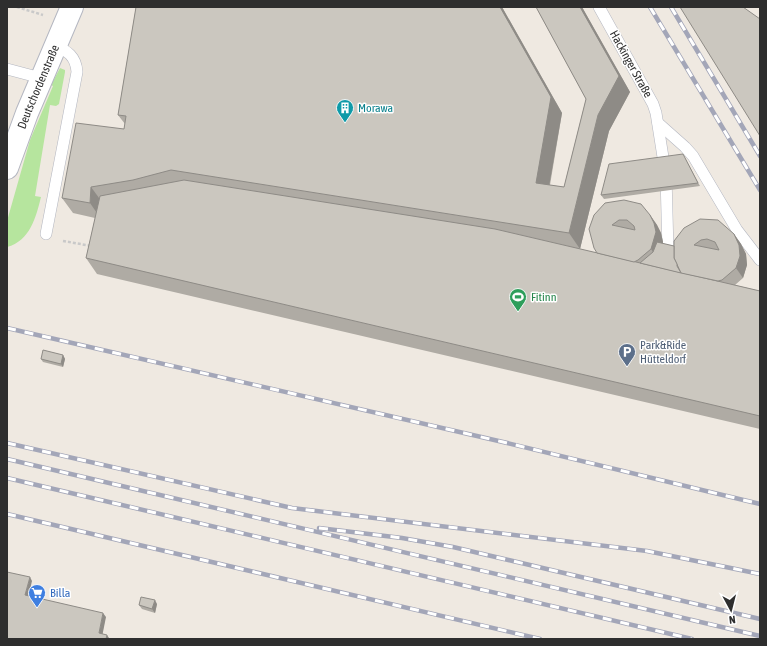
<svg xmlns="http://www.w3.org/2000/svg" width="767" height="646" viewBox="0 0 767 646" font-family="'Asap Condensed',sans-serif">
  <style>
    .green { fill: #b6e59e }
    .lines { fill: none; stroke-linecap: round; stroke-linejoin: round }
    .service-casing { stroke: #b4b7c1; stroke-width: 12 }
    .tertiary-casing { stroke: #b4b7c1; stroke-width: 24 }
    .path { stroke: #c9c9c9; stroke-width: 2.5; stroke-dasharray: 3 2; stroke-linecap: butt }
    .service { stroke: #fff; stroke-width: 11 }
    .tertiary { stroke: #fff; stroke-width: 22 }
    .rail-casing { stroke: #a3a6b8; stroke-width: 4.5 }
    .rail { stroke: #fff; stroke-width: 3; stroke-dasharray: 9; stroke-linecap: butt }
    .wall { fill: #afaba4 }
    .shaded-wall { fill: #8e8b86 }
    .building { fill: #cbc7bf; stroke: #8e8b86; fill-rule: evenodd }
    .labels { text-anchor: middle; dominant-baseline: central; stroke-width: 3; stroke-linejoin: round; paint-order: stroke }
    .street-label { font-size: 12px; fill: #2e2e2e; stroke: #fff }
    .culture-label { font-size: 12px; fill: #0d838f; stroke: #fff; text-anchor: start }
    .leisure-label { font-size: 12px; fill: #27864d; stroke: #fff; text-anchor: start }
    .service-label { font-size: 12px; fill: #4e5e75; stroke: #fff; text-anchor: start }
    .shop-label { font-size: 12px; fill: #366cbe; stroke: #fff; text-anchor: start }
  </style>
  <rect width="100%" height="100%" fill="#efe9e1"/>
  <!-- green -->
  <path class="green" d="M60,68L65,70V72L59,104L56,106L50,105L35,196L41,197C36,217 30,241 7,247V221L30,140L53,86L51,85Z"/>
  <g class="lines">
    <defs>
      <g id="service">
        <polyline points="599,7 653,104 656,113 666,176 668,251"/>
        <polyline points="7,69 41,78"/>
        <polyline points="658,123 685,147 693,156 737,230 760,260"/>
        <path d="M46,234L77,72C76,56 67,51 55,45"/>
      </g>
      <g id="tertiary">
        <path id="s1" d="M7,168L27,113L72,7"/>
      </g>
    </defs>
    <!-- service casing -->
    <use href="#service" class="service-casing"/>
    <!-- tertiary casing -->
    <use href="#tertiary" class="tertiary-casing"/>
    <!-- path -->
    <g class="path">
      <polyline points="17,7 43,15"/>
      <polyline points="63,241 92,246"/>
    </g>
    <!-- service -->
    <use href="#service" class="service"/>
    <!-- tertiary -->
    <use href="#tertiary" class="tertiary"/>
    <defs>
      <g id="rail">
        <polyline points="650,7 760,190"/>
        <polyline points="671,7 760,156"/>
        <polyline points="7,328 503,442 760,504"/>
        <polyline points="7,443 292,508 647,551 760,574"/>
        <polyline points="7,459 760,636"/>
        <polyline points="7,478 692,639"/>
        <polyline points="7,514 540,639"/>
        <polyline points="319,528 402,538 453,547 760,619"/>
      </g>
    </defs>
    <!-- rail casing -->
    <use href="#rail" class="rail-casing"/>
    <!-- rail -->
    <use href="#rail" class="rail"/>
  </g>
  <!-- wall -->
  <g class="wall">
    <polygon points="136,7 502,7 562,113 550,185 564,187 586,99 536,7 582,7 630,92 609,131 580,249 597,253 594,215 650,215 657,225 661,233 663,242 663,244 674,246 674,241 734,234 741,244 746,254 747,265 743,278 735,285 760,291 760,429 97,274 86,258 95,218 73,213 62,198 124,129 125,124 118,115"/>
    <polygon points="685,158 700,186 604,199 601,195"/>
    <polygon points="63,355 65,359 63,367 43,362 41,359"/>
    <polygon points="157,604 155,613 142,609 139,605"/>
  </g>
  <!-- shaded-wall -->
  <g class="shaded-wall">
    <polygon points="500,7 502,7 562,113 547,198 536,183"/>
    <polygon points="580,7 582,7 630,92 609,131 580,249 569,233 598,115"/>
    <polygon points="91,187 102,202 101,219 90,203"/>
    <polygon points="650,215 657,225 661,233 663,242 658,259 651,249"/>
    <polygon points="734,234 741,244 746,254 747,265 743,278 736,268"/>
    <polygon points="63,355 65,359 63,367 61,364"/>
    <polygon points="30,577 32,581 28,598 25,595"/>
    <polygon points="155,600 157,604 155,613 152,609"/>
    <polygon points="103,613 106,617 102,637 99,633"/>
    <polygon points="107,635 109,638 109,639 106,639"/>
  </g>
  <!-- building -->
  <g class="building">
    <polygon points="136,7 500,7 551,97 536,183 564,187 586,99 536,7 580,7 619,76 598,115 569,233 171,170 133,180 91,187 90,203 62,198 76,123 124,129 126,116 118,115"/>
    <polygon points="680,7 743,7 760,19 760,136"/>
    <polygon points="683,154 698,183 601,195 609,164"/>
    <polygon points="184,180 495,229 760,291 760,416 86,258 100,196"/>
    <path d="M624,200L641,204L650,215L654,223L656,232L651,249L638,260L634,262L597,253L594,248L589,229L594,215L605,203ZM619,220H627L634,226L635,230L612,225Z"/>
    <path d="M700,219L718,220L734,234L739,245L740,256L736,268L722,280L718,281L681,273L674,258V241L684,228ZM707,239L715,242L719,250L694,245L701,240Z"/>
    <polygon points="657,242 674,246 674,258 677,264 677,266 681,273 640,263 653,252"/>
    <polygon points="43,350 63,355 61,364 41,359"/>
    <polygon points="7,572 30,577 25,595 103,613 99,633 107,635 106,639 7,639"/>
    <polygon points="141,597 155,600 152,609 139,605"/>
  </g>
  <!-- icons -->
  <defs>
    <symbol id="building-pin" viewBox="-11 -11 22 30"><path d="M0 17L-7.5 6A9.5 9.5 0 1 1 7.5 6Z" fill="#0f9aa8" stroke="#fff"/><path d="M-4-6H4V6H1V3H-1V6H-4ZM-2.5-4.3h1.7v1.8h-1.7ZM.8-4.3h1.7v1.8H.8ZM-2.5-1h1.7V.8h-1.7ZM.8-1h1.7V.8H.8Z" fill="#fff"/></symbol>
    <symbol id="stadium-pin" viewBox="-11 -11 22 30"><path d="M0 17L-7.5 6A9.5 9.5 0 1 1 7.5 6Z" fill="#2e9e5b" stroke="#fff"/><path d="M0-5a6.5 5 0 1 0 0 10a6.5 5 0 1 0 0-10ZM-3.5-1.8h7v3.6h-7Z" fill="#fff"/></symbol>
    <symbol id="parking-pin" viewBox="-11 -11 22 30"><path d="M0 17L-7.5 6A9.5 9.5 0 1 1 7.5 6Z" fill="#5c6f8a" stroke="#fff"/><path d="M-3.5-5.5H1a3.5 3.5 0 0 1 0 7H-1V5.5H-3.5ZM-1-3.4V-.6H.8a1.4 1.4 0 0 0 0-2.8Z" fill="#fff"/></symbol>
    <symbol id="supermarket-pin" viewBox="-11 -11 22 30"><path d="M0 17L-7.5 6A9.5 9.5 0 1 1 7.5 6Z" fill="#3f7fe0" stroke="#fff"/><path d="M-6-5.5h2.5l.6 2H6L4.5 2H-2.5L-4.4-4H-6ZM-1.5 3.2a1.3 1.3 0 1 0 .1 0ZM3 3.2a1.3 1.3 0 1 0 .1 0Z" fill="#fff"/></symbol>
  </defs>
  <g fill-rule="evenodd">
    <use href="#building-pin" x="335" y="98" width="20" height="27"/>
    <use href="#stadium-pin" x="508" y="287" width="20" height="27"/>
    <use href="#parking-pin" x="617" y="342" width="20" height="27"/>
    <use href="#supermarket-pin" x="27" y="583" width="20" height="27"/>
  </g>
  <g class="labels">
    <!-- street labels -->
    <g class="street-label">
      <text transform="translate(631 64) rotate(61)">Hackinger Straße</text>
      <text stroke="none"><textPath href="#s1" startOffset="87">Deutschordenstraße</textPath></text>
    </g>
    <!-- culture labels -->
    <g class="culture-label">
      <text x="358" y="108">Morawa</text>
    </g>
    <!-- leisure labels -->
    <g class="leisure-label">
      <text x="531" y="297">Fitinn</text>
    </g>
    <!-- service labels -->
    <g class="service-label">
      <text x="640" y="345">Park&amp;Ride<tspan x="640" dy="14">Hütteldorf</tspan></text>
    </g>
    <!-- shop labels -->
    <g class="shop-label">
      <text x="50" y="593">Billa</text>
    </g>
  </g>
  <!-- border -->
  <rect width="767" height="646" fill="none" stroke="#2e2e2e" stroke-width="16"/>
  <!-- north arrow -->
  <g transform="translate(731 610) rotate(173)" stroke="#ffffff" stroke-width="3" paint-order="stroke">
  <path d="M0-3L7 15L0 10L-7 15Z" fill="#2e2e2e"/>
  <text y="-6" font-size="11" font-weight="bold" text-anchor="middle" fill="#2e2e2e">N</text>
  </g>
</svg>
